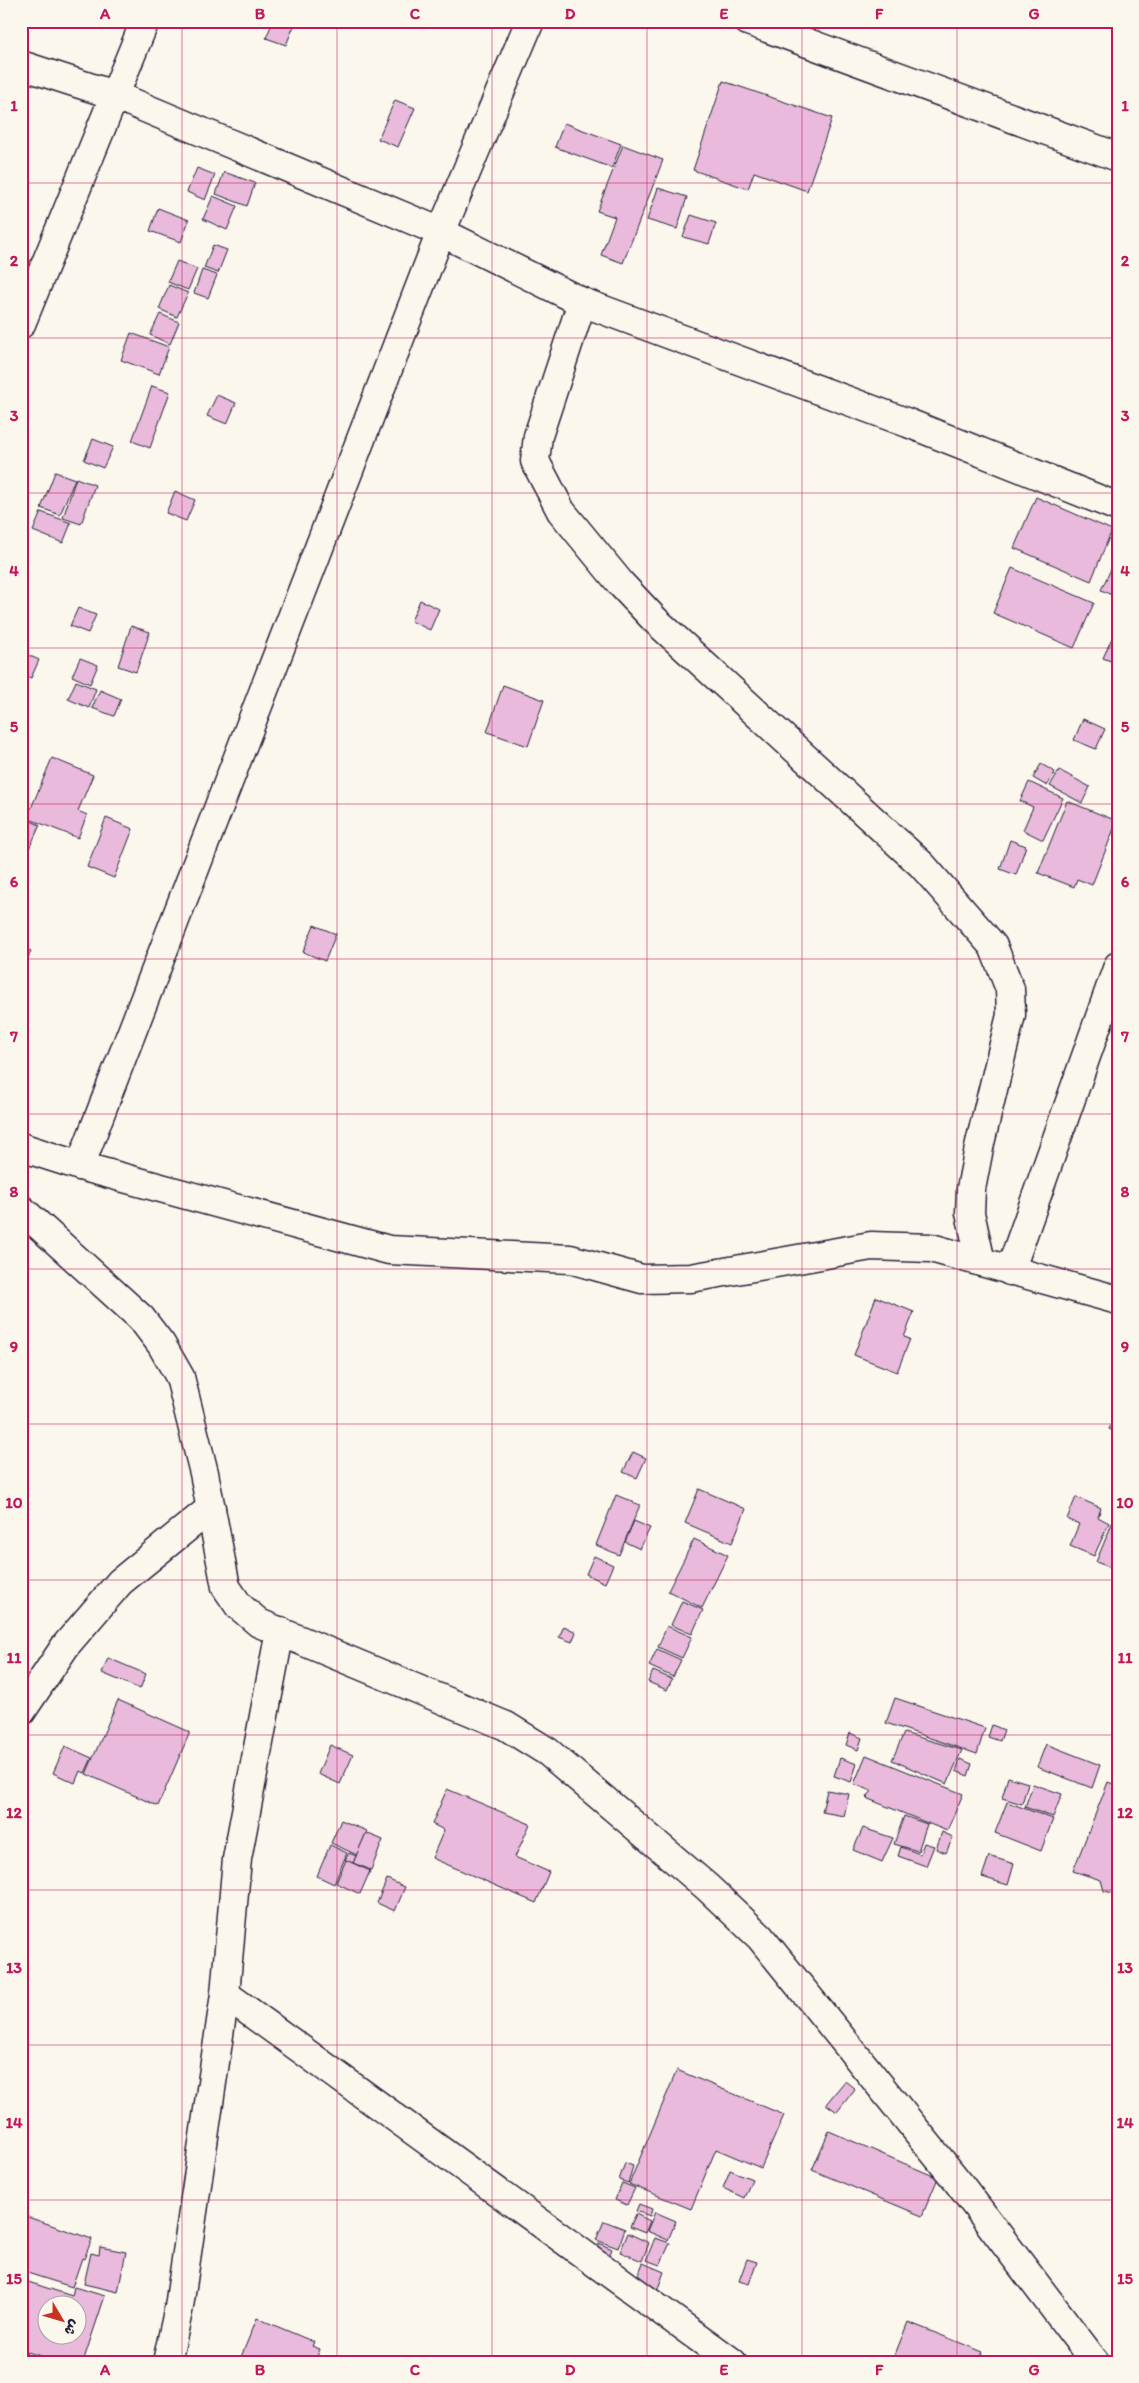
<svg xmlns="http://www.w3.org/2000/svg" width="1139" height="2383" viewBox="0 0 1139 2383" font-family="Itim,'Playpen Sans Arabic',sans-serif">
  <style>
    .building { fill: #e9badb; stroke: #22223b; fill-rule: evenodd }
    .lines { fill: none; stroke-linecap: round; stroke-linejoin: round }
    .minor-casing { stroke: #22223b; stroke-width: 31 }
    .minor { stroke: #fbf7ec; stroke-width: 28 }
    .grid { fill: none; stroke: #c2185b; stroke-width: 1; stroke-opacity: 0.55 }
    .neatline { fill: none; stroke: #c2185b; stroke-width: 2 }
    .grid-label { font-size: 16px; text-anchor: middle; font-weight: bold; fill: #c2185b }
  </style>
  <rect width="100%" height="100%" fill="#fbf7ec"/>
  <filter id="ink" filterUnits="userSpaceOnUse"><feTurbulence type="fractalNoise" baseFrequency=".02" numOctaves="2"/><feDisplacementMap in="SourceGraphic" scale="10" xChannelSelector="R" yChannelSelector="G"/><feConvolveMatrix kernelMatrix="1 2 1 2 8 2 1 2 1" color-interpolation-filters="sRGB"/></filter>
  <g filter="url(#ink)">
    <!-- building -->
    <g class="building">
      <polygon points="273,21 281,21 294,26 286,45 266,38"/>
      <polygon points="723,81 832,118 807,191 754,172 748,189 693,170"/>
      <polygon points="395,100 415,108 398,147 378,139"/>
      <polygon points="564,123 621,144 612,168 555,147"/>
      <polygon points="623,145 663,160 623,263 601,255 615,217 597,211"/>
      <polygon points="197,168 215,175 205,200 187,192"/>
      <polygon points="224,172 255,183 247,206 216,194"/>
      <polygon points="658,188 687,197 677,229 647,220"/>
      <polygon points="213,196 237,206 227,230 203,219"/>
      <polygon points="158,208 189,220 181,242 150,231"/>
      <polygon points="691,215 716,223 709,244 683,237"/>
      <polygon points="213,245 227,250 218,273 204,268"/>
      <polygon points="177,261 197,269 188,290 168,282"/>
      <polygon points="202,270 217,275 208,298 194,293"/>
      <polygon points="169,285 188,293 177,317 159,309"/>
      <polygon points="160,314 179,322 170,344 150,335"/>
      <polygon points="131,333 169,347 159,374 121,360"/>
      <polygon points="152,386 170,392 150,448 132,441"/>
      <polygon points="217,395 236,403 227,424 207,416"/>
      <polygon points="93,439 113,447 103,468 84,460"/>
      <polygon points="55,472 75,479 60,515 41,508"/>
      <polygon points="76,478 95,485 81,524 63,518"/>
      <polygon points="175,491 195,500 186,521 166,513"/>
      <polygon points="1036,497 1112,530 1091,581 1014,548"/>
      <polygon points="41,512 71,523 63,543 33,531"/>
      <polygon points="1112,567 1118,569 1118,598 1101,590"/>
      <polygon points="1012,568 1094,603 1074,648 993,613"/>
      <polygon points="420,600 439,609 430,630 411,621"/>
      <polygon points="78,608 96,615 88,633 70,626"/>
      <polygon points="131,626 150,632 136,672 118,666"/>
      <polygon points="1112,638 1118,640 1118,664 1103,658"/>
      <polygon points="21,652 39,660 31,678 21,674"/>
      <polygon points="80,658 98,665 90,684 72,676"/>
      <polygon points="76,681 96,689 89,708 68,699"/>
      <polygon points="503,685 544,700 528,746 487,732"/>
      <polygon points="100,690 121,699 114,716 92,708"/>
      <polygon points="1083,719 1105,729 1096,749 1074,740"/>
      <polygon points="52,758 93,775 78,811 87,815 78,838 27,818"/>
      <polygon points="1041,764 1055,772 1047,786 1033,778"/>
      <polygon points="1059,770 1090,787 1082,803 1050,786"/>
      <polygon points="1029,782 1063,798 1043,840 1023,830 1033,807 1020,801"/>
      <polygon points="1067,801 1117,821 1092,885 1077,879 1074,887 1038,873"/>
      <polygon points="21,817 40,825 21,866"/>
      <polygon points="106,818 133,829 114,878 87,867"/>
      <polygon points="1010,840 1026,846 1016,875 1000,869"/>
      <polygon points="314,925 336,934 325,961 303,952"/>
      <polygon points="21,946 31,951 21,972"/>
      <polygon points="876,1297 914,1312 904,1337 910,1339 897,1372 854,1355"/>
      <polygon points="1118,1409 1118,1433 1109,1429"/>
      <polygon points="633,1452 646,1458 637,1478 623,1472"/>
      <polygon points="699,1489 746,1509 732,1543 685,1523"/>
      <polygon points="616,1495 640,1505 619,1555 596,1545"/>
      <polygon points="1076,1497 1101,1508 1098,1517 1109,1523 1094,1556 1070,1546 1079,1524 1067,1519"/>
      <polygon points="1116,1514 1118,1514 1117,1570 1096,1562"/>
      <polygon points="634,1521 650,1528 640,1549 625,1542"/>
      <polygon points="694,1539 728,1555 702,1608 668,1591"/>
      <polygon points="594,1556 613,1565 605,1583 586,1574"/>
      <polygon points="682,1601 703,1610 692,1634 671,1625"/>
      <polygon points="564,1626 576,1632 572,1642 559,1637"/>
      <polygon points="667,1626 692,1637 682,1658 658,1647"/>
      <polygon points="657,1649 681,1660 673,1677 649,1666"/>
      <polygon points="108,1658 146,1674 140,1689 102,1673"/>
      <polygon points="653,1671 672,1679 667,1690 648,1682"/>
      <polygon points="895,1698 985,1728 977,1754 886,1723"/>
      <polygon points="118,1700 190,1732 158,1806 86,1774"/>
      <polygon points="992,1725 1004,1730 1000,1741 988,1737"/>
      <polygon points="850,1733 862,1738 858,1750 846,1745"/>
      <polygon points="904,1733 962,1750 947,1784 892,1760"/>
      <polygon points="1046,1744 1100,1765 1092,1788 1037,1767"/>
      <polygon points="330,1745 353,1755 340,1784 318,1774"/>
      <polygon points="65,1746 92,1758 85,1773 80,1771 75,1783 53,1773"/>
      <polygon points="866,1755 963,1794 947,1831 866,1798 872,1791 854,1784"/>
      <polygon points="840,1758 857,1764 851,1782 834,1776"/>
      <polygon points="960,1759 972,1764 968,1776 956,1771"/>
      <polygon points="1008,1777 1028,1783 1022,1804 1002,1798"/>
      <polygon points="1108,1782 1118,1786 1118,1885 1114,1893 1104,1891 1101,1880 1073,1871"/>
      <polygon points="1033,1784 1062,1794 1053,1817 1025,1807"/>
      <polygon points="447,1789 530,1824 515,1857 549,1872 536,1903 432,1858 444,1830 432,1824"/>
      <polygon points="827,1790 849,1794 844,1816 822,1812"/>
      <polygon points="1007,1802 1053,1819 1041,1851 995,1833"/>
      <polygon points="904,1816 927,1824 918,1851 894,1844"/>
      <polygon points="341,1820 367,1831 357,1855 331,1843"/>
      <polygon points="863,1828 893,1838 882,1862 853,1850"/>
      <polygon points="942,1832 953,1837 946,1853 936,1849"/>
      <polygon points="366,1833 383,1840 371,1870 353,1863"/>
      <polygon points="924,1843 934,1846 926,1866 898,1856 901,1847 920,1854"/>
      <polygon points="330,1845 347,1853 334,1884 317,1876"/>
      <polygon points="349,1853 356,1856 353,1863 345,1860"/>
      <polygon points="989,1856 1014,1864 1008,1885 982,1877"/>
      <polygon points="346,1860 370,1871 360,1894 336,1883"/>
      <polygon points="387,1879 405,1887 395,1911 377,1903"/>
      <polygon points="677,2070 784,2115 761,2168 716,2149 691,2209 629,2184"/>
      <polygon points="845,2081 855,2089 837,2112 826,2104"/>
      <polygon points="829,2131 938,2178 922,2216 812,2170"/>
      <polygon points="625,2163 633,2166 628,2183 619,2180"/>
      <polygon points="730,2170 752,2179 744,2198 723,2188"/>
      <polygon points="622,2183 635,2188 627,2205 615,2200"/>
      <polygon points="639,2204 652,2209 650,2216 636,2211"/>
      <polygon points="655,2212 676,2221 668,2240 647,2231"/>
      <polygon points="636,2214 650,2221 645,2233 630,2227"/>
      <polygon points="22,2215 92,2239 84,2259 82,2258 72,2287 21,2271"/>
      <polygon points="604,2221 625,2229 618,2248 596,2240"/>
      <polygon points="628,2233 649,2243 642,2261 620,2252"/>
      <polygon points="655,2238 670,2243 660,2265 646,2260"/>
      <polygon points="599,2243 612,2249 607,2261 594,2255"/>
      <polygon points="100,2247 126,2252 118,2292 84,2284 91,2253 99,2255"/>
      <polygon points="747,2259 757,2262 749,2284 739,2281"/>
      <polygon points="643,2263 664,2272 657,2291 635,2282"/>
      <path d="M22,2280L72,2296L74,2287L105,2296L83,2362H60L21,2350ZM48,2306H78V2336H48Z"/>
      <polygon points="257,2318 314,2342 312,2346 320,2349 315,2362 239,2362"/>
      <polygon points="908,2322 983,2352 979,2362 892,2362"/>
      <polygon points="21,2351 27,2353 23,2362 21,2362"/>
    </g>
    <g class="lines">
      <defs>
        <g id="minor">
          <polyline points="748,21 1118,157"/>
          <polyline points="21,65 114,95 441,232 582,302 908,423 1118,507"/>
          <polyline points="582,302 538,436 535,461 561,511 621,584 655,620 922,865 993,946 1010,989 1011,1015 980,1143 971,1189 970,1213 981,1262"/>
          <polyline points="21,324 145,21"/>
          <polyline points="21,1147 80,1166 389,1250 570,1259 642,1279 691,1278 871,1246 931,1248 1118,1300"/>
          <polyline points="80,1166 441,232 530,21"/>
          <polyline points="21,1209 141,1318 161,1344 180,1377 204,1473 226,1587 239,1606 259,1623 506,1726 548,1752 707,1887 760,1937 958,2182 1095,2362"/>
          <polyline points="1010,1271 1118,966"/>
          <polyline points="21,1712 66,1645 120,1582 211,1508"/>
          <polyline points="225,1994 732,2362"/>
          <polyline points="167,2362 179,2307 225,1994 237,1859 280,1631"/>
        </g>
      </defs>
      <!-- minor casing -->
      <use href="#minor" class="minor-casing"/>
      <!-- minor -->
      <use href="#minor" class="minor"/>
    </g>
  </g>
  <!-- grid -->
  <path class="grid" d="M182,21V2362M337,21V2362M492,21V2362M647,21V2362M802,21V2362M957,21V2362M21,183H1118M21,338H1118M21,493H1118M21,648H1118M21,804H1118M21,959H1118M21,1114H1118M21,1269H1118M21,1424H1118M21,1580H1118M21,1735H1118M21,1890H1118M21,2045H1118M21,2200H1118"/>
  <!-- margin -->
  <rect width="1139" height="2383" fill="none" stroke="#fbf7ec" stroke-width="55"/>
  <!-- north arrow -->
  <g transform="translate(62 2320) rotate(128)"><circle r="24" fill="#fbf7ec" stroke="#a4a2a5"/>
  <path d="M0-4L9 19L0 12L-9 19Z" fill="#c8321e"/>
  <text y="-8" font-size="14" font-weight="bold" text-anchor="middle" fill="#22223b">ش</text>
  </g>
  <rect x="28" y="28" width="1084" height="2328" class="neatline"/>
  <g class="grid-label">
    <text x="105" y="19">A</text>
    <text x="260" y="19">B</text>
    <text x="415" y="19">C</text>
    <text x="570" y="19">D</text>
    <text x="724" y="19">E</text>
    <text x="879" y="19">F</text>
    <text x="1034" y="19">G</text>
    <text x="14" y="111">1</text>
    <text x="1125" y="111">1</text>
    <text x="14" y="266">2</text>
    <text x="1125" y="266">2</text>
    <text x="14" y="421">3</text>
    <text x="1125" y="421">3</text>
    <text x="14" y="576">4</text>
    <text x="1125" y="576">4</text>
    <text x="14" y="732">5</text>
    <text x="1125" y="732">5</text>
    <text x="14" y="887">6</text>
    <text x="1125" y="887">6</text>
    <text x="14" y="1042">7</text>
    <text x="1125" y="1042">7</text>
    <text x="14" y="1197">8</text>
    <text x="1125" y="1197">8</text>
    <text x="14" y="1352">9</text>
    <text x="1125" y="1352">9</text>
    <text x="14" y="1508">10</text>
    <text x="1125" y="1508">10</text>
    <text x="14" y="1663">11</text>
    <text x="1125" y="1663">11</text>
    <text x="14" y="1818">12</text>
    <text x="1125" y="1818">12</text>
    <text x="14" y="1973">13</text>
    <text x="1125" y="1973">13</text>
    <text x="14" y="2128">14</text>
    <text x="1125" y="2128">14</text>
    <text x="14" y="2284">15</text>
    <text x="1125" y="2284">15</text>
    <text x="105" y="2375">A</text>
    <text x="260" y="2375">B</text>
    <text x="415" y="2375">C</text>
    <text x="570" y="2375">D</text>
    <text x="724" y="2375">E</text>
    <text x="879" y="2375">F</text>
    <text x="1034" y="2375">G</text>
  </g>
</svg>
